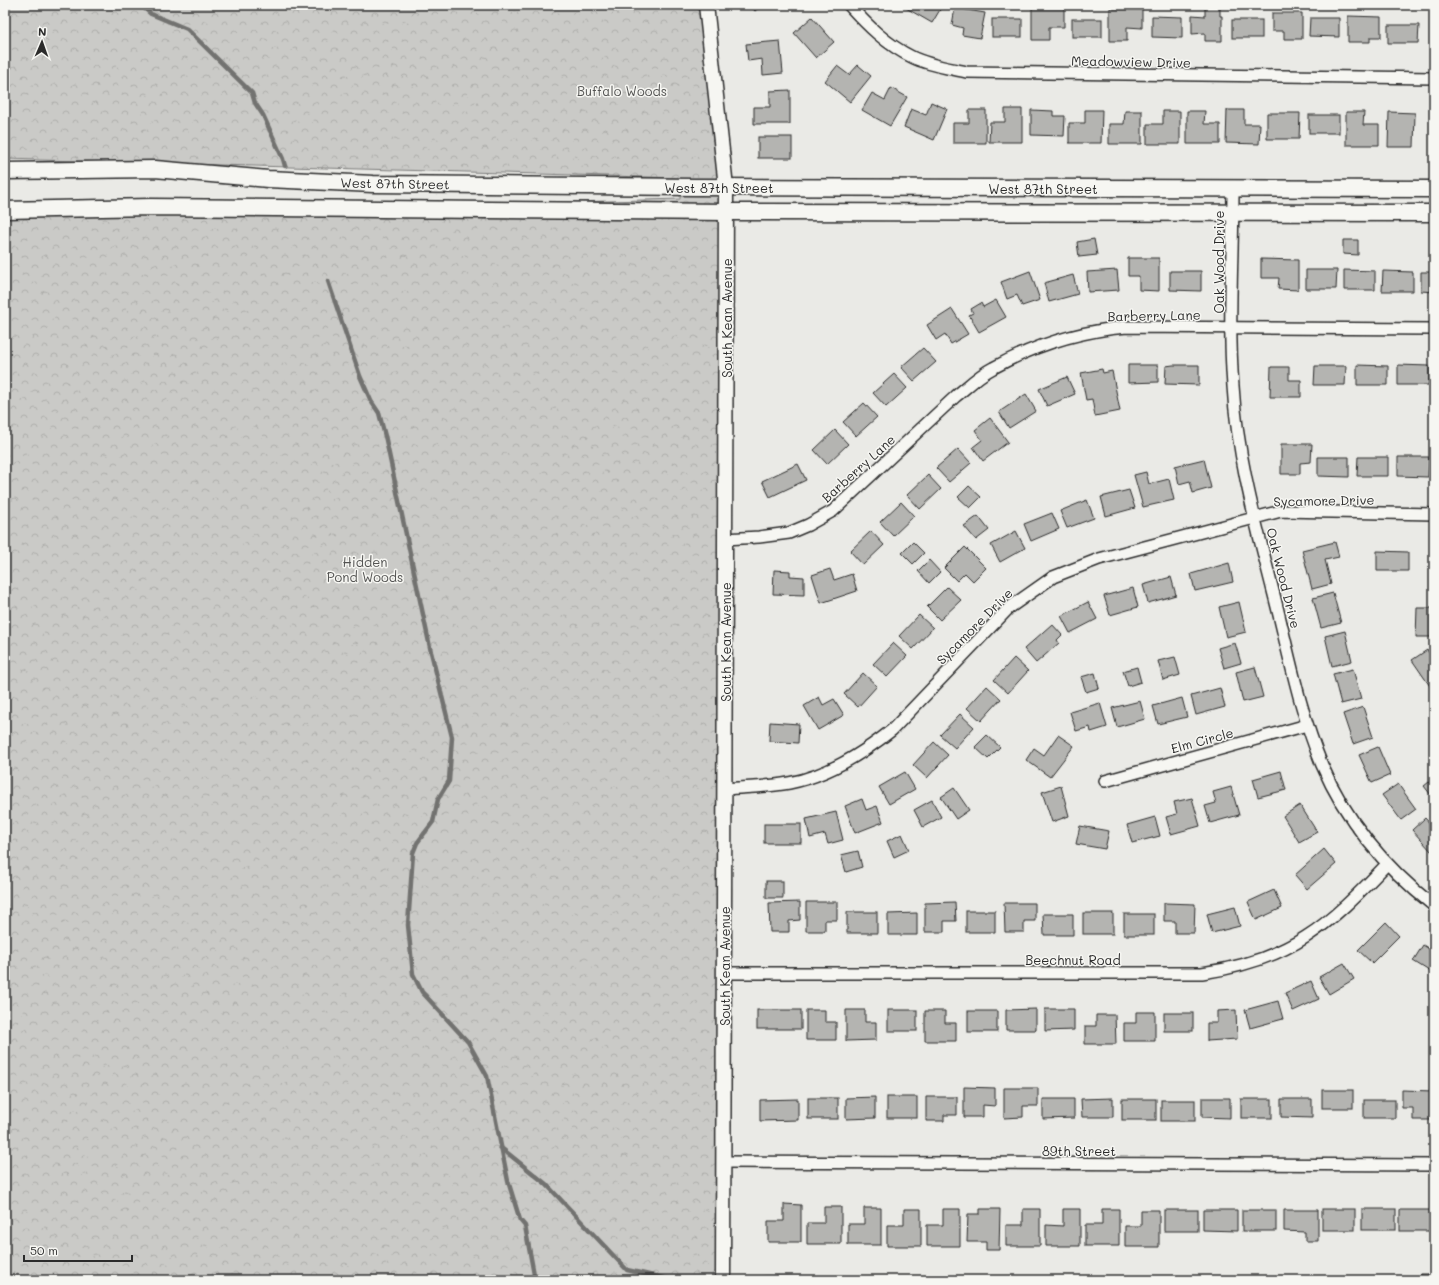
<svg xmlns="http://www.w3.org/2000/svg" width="1439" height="1285" viewBox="0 0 1439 1285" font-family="Mali,sans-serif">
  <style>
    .park { fill: url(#park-crowns); stroke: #7a7a79 }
    .water { fill: url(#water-rules); stroke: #727270 }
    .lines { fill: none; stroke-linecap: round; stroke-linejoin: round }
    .stream { stroke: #727270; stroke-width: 4.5 }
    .building { fill: #b4b4b1; stroke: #2b2b2b }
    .minor-casing { stroke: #2b2b2b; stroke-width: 14 }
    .tertiary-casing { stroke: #2b2b2b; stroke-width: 17 }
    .secondary-casing { stroke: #2b2b2b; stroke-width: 19 }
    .minor { stroke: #f6f6f2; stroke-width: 11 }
    .tertiary { stroke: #f6f6f2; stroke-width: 14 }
    .secondary { stroke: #f6f6f2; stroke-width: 16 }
    .labels { text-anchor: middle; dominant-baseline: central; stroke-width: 3; stroke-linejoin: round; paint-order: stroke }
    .street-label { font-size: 13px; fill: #2b2b2b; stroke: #f6f6f2 }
    .park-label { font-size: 13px; fill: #535352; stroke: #f6f6f2 }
  </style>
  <defs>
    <pattern id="park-crowns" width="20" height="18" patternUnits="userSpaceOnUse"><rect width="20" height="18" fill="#cacac7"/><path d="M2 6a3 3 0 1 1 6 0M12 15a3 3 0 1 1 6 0" fill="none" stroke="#aeaeab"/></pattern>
    <pattern id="water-rules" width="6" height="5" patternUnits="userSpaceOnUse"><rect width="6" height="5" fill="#a1a19e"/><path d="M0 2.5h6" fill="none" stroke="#838381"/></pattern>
  </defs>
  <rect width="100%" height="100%" fill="#eaeae6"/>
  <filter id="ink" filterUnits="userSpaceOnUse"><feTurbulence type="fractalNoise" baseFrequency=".025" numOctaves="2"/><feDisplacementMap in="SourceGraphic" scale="8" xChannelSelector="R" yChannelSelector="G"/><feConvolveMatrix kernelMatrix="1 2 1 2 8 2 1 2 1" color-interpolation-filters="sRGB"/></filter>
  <g filter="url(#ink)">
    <!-- park -->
    <polygon class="park" points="5,5 704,5 722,199 721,1280 5,1280 5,218 680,199 680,178 5,159"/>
    <!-- water -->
    <polygon class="water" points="767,1276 819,1277 822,1280 756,1280 757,1277"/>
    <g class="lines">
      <!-- stream -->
      <g class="stream">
        <polyline points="141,5 151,14 187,29 252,93 255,103 263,115 283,159 285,166"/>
        <polyline points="328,281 360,376 371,401 379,413 386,440 431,652 452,737 449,781 438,799 433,822 417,843 413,853 408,925 413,974 422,992 468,1042 487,1076 508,1181 520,1220 525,1226 535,1280"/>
        <polyline points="500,1147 546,1184 627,1270 672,1280"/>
      </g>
    </g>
    <!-- building -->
    <g class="building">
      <polygon points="749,5 762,5 755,11"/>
      <polygon points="908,5 936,5 941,8 932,23 906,8"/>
      <polygon points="1205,6 1220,6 1220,16 1222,16 1222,41 1205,41 1205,33 1192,34 1192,15 1205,16"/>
      <polygon points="1032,7 1064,7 1064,27 1049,27 1049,40 1032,40"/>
      <polygon points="955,8 985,13 980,38 962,35 963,28 952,25"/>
      <polygon points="1110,8 1142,8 1142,28 1127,27 1127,41 1110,41"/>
      <polygon points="1272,13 1302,13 1302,39 1284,39 1284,31 1272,31"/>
      <polygon points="1152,16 1182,17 1182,38 1152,37"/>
      <polygon points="1348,16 1381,17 1381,37 1370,37 1370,42 1348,42"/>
      <polygon points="812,17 834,42 816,58 794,33"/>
      <polygon points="1310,18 1339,18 1339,37 1309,36"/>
      <rect x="992" y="19" width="30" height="18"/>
      <rect x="1072" y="19" width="30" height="18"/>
      <rect x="1232" y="20" width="30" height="18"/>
      <polygon points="1388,25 1419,25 1418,43 1388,43"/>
      <polygon points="780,41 783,73 763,75 762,59 748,61 746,44"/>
      <polygon points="858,65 871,76 850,102 825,81 837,66 849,75"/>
      <polygon points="891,88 907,97 890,126 862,110 872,93 885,100"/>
      <polygon points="790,90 790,124 754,124 754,107 770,107 770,91"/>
      <polygon points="931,102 947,109 934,140 904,127 911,109 926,115"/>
      <polygon points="1005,109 1022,109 1022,142 989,142 990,122 1005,122"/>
      <polygon points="969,110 986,110 986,143 953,143 953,123 969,123"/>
      <polygon points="1031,110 1053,111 1053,116 1065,116 1064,136 1031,135"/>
      <polygon points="1085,110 1102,110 1101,143 1069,143 1069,123 1085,123"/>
      <polygon points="1227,110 1244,110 1244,124 1260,124 1259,144 1226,143"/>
      <polygon points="1125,111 1142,111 1142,144 1109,144 1109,124 1124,124"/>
      <polygon points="1163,111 1180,111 1180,144 1147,144 1147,124 1163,124"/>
      <polygon points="1187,111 1205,111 1204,124 1220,124 1220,144 1187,144"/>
      <polygon points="1346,112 1364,112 1363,125 1379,125 1379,145 1346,145"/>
      <polygon points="1389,112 1415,113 1414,147 1388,147"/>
      <polygon points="1267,113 1300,113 1299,139 1267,139"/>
      <rect x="1309" y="115" width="30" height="18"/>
      <rect x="758" y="137" width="34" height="21"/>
      <polygon points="1094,239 1097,255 1079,257 1077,242"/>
      <polygon points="1343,240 1358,240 1358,255 1343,254"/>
      <polygon points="1128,258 1159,258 1159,291 1139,290 1139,276 1128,276"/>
      <polygon points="1261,259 1298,260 1298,290 1278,289 1279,278 1261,278"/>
      <polygon points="1117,270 1119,290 1088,292 1087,272"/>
      <polygon points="1306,270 1337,270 1336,289 1306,289"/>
      <polygon points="1344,270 1375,271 1375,290 1344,290"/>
      <polygon points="1030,271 1040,300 1022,306 1017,295 1007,299 1001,282"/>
      <polygon points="1170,271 1201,271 1201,291 1170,290"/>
      <polygon points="1383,271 1413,272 1413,291 1382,291"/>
      <polygon points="1421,272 1434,272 1434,292 1421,291"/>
      <polygon points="1073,275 1078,294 1049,302 1044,283"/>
      <polygon points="996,300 1006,317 979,332 969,315 973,313 971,309 981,303 983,307"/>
      <polygon points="952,309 968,334 951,344 945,334 936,340 927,325"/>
      <polygon points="923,348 936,362 914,381 901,367"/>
      <polygon points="1128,365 1158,365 1158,382 1128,383"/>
      <polygon points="1173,365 1199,365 1199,385 1165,384 1166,366"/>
      <polygon points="1357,365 1388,366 1388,385 1357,385"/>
      <polygon points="1398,365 1429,366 1429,385 1398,385"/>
      <polygon points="1315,366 1346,366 1345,385 1314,385"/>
      <polygon points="1271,367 1289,367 1289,380 1301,380 1301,397 1270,397"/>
      <polygon points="1102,369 1103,373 1112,371 1120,411 1095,416 1092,399 1086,400 1081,373"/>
      <polygon points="894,374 907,388 886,407 873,393"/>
      <polygon points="1067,377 1075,394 1047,406 1039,389"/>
      <polygon points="1026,394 1036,411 1009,428 999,412"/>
      <polygon points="864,403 877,417 856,436 843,422"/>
      <polygon points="990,418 1008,442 983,461 973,447 982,440 975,430"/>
      <polygon points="835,430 848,444 827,464 814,450"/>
      <polygon points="1281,444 1312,444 1311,462 1300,463 1300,474 1281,474"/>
      <polygon points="958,449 971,463 949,482 936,468"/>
      <polygon points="1318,457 1349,457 1349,477 1318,476"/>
      <polygon points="1358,457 1388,457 1388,476 1357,476"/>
      <polygon points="1398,457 1429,457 1428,477 1398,476"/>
      <polygon points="1204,459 1211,488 1193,493 1190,481 1179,484 1175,466"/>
      <polygon points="798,464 806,480 770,497 762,481"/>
      <polygon points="1146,472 1149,484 1169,479 1174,500 1143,507 1134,475"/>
      <polygon points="928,475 941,489 920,509 907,495"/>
      <polygon points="969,486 981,497 970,508 958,497"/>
      <polygon points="1129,490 1135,508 1106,516 1101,497"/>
      <polygon points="1087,500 1094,518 1067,528 1060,511"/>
      <polygon points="901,502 914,516 893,536 880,522"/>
      <polygon points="1052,513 1059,529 1031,541 1024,524"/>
      <polygon points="978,516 989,530 976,540 964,526"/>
      <polygon points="871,531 884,545 863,565 850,551"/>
      <polygon points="1016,531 1025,548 1000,562 991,545"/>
      <polygon points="913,542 924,553 913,564 902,553"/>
      <polygon points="1335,542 1339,557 1325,560 1331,584 1312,589 1302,550"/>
      <polygon points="965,547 986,568 973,581 965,573 957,581 944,568"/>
      <polygon points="1377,551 1408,552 1408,571 1377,571"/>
      <polygon points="929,560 940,572 929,583 918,571"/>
      <polygon points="1229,563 1233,582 1195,591 1191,574"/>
      <polygon points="830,569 834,580 852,574 857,591 821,603 812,575"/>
      <polygon points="774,570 790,571 790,576 804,577 804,595 773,594"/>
      <polygon points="1171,577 1176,595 1148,603 1143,585"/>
      <polygon points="947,587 961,600 940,620 927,607"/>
      <polygon points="1133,588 1138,607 1110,615 1104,596"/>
      <polygon points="1333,593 1341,623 1321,628 1313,598"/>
      <polygon points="1088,602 1097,619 1070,633 1061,616"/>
      <polygon points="1239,602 1246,632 1226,637 1219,607"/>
      <polygon points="1417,608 1434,608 1434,637 1416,637"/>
      <polygon points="919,615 933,628 913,649 899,636"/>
      <polygon points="1052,624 1062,635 1057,640 1059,643 1036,663 1024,649"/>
      <polygon points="1345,631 1352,661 1332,666 1325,636"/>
      <polygon points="893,643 907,656 887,677 873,664"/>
      <polygon points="1235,643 1241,663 1224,668 1218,648"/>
      <polygon points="1427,650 1434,660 1434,692 1412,660"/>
      <polygon points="1175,657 1180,675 1163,680 1158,661"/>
      <polygon points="1014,658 1028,671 1008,693 994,680"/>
      <polygon points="1137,667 1141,682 1128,686 1123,671"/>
      <polygon points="1255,667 1263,697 1243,702 1236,672"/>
      <polygon points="1353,669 1361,699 1341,704 1333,674"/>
      <polygon points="863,673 877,686 858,707 844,694"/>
      <polygon points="1095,673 1099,688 1086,692 1081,677"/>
      <polygon points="987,686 1001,699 981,721 967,708"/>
      <polygon points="1220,688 1225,707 1196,715 1191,696"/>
      <polygon points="819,697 823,705 834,699 844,715 818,730 804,706"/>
      <polygon points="1182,698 1187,717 1158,724 1153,706"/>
      <polygon points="1140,701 1145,719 1117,727 1112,708"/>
      <polygon points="1100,703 1107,727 1091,732 1090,727 1076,731 1070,712"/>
      <polygon points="1363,707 1373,737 1353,744 1343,714"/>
      <polygon points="960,714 974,727 955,748 940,735"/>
      <polygon points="770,722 799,724 798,743 769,741"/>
      <polygon points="987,735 1000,747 988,759 975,747"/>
      <polygon points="1058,735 1074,746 1050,777 1026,760 1034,748 1044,755"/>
      <polygon points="934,742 948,755 927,778 913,765"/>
      <polygon points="1378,747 1390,775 1372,783 1359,755"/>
      <polygon points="1281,771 1286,790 1258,797 1253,779"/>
      <polygon points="905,772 915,789 889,804 879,787"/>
      <polygon points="1434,778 1434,799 1424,786"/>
      <polygon points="1398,784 1416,809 1401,820 1382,795"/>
      <polygon points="1061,786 1069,816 1052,822 1042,792"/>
      <polygon points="1231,787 1239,815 1210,823 1205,806 1216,803 1213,792"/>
      <polygon points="954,788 969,810 956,819 941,797"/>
      <polygon points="1192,798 1200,826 1171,834 1166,817 1177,814 1174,802"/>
      <polygon points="862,799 866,810 877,806 883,822 855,833 845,806"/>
      <polygon points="932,800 941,817 923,827 914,810"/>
      <polygon points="1300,805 1317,832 1299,842 1283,816"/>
      <polygon points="836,812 843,840 828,844 825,834 810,838 806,819"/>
      <polygon points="1155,817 1160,836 1132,843 1127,825"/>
      <polygon points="1425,818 1434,828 1434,851 1432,852 1412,830"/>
      <rect x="764" y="824" width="37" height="19"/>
      <polygon points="1080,826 1109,831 1105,849 1076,844"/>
      <polygon points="902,834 909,850 894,857 887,841"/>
      <polygon points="1324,849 1336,864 1307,889 1295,875"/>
      <polygon points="858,851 862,867 846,872 841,855"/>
      <rect x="766" y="881" width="17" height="17"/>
      <polygon points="1274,890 1282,908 1256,920 1248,902"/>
      <polygon points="800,902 800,920 789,921 789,932 770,932 769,903"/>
      <polygon points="806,902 837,902 837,920 825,920 825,931 806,931"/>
      <polygon points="955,902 956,921 944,921 944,932 925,932 925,903"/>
      <polygon points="1004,903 1035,903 1035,921 1024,921 1024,932 1005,932"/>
      <polygon points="1164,903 1195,904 1194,933 1175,933 1175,921 1164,921"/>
      <polygon points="1235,907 1240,926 1212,933 1207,914"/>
      <rect x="966" y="911" width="29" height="21"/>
      <rect x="847" y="912" width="30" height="21"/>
      <polygon points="917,913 917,935 888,935 888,914"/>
      <rect x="1083" y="913" width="30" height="21"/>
      <polygon points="1043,914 1073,914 1073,935 1044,935"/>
      <rect x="1124" y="914" width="30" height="21"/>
      <polygon points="1386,922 1399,936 1372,963 1358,950"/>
      <polygon points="1423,945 1434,952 1434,974 1413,961"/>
      <polygon points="1344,963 1354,979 1329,994 1319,977"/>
      <polygon points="1311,981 1319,999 1293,1011 1285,993"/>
      <polygon points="1278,1001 1283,1019 1250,1028 1245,1010"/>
      <polygon points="1036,1009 1036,1030 1006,1030 1006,1010"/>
      <polygon points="1045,1009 1074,1009 1074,1030 1045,1031"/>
      <rect x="757" y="1010" width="44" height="19"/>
      <polygon points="806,1010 825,1010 825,1022 836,1022 836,1040 806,1040"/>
      <polygon points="846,1010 865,1010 865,1022 876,1022 876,1040 846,1041"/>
      <rect x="888" y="1010" width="29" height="21"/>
      <polygon points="1236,1010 1237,1039 1207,1041 1207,1023 1217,1023 1217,1011"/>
      <polygon points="925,1011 945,1011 945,1023 956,1023 956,1041 925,1041"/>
      <rect x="968" y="1011" width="29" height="21"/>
      <polygon points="1136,1012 1155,1012 1155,1041 1124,1041 1124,1023 1136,1023"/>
      <rect x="1164" y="1013" width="29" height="18"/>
      <polygon points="1096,1015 1115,1015 1116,1044 1085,1044 1085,1026 1096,1026"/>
      <polygon points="964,1087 995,1088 995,1106 983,1105 983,1117 964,1117"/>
      <polygon points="1004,1088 1038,1088 1038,1106 1023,1106 1023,1117 1004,1118"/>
      <rect x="1322" y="1090" width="31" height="18"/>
      <polygon points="1402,1090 1433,1091 1432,1120 1413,1120 1413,1108 1402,1108"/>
      <polygon points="875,1097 875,1118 846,1119 846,1098"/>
      <rect x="887" y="1097" width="30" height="21"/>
      <polygon points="926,1097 957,1097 957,1115 944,1115 944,1121 926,1121"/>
      <rect x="808" y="1098" width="30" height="21"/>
      <polygon points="1113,1098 1113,1117 1082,1117 1081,1099"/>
      <polygon points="1202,1098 1230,1098 1230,1118 1202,1117"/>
      <polygon points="798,1099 798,1120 760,1121 760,1100"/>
      <polygon points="1043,1099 1074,1099 1074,1118 1043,1119"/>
      <rect x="1122" y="1099" width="34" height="21"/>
      <rect x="1241" y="1099" width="31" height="19"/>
      <polygon points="1281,1099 1312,1099 1312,1118 1281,1117"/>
      <rect x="1161" y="1100" width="34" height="21"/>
      <rect x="1364" y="1100" width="31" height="18"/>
      <polygon points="784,1204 801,1205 801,1242 768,1242 768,1221 784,1221"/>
      <polygon points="824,1207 841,1207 841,1244 807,1244 807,1223 824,1223"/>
      <polygon points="864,1208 881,1208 881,1245 848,1245 848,1224 864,1224"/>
      <polygon points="904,1209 921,1209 921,1246 887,1246 887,1225 904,1225"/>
      <polygon points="943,1209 960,1209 960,1246 927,1246 927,1225 943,1225"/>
      <polygon points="980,1209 1000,1209 999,1250 986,1250 986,1242 967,1242 968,1214 980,1214"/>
      <polygon points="1023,1209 1040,1209 1040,1246 1006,1246 1006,1225 1023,1225"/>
      <polygon points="1063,1209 1080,1209 1080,1246 1046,1246 1046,1225 1063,1226"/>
      <polygon points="1102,1209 1119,1209 1119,1246 1085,1246 1085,1225 1102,1225"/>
      <rect x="1322" y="1209" width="33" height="21"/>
      <rect x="1362" y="1209" width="34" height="21"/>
      <polygon points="1141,1210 1159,1210 1159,1247 1125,1247 1125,1226 1141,1226"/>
      <rect x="1164" y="1210" width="34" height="21"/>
      <polygon points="1203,1210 1237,1210 1237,1231 1203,1230"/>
      <rect x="1242" y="1210" width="34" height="21"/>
      <polygon points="1284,1210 1318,1210 1318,1241 1305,1241 1305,1232 1284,1231"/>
      <rect x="1400" y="1210" width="34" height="21"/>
      <rect x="1421" y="1274" width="13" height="6"/>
      <rect x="855" y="1278" width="24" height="2"/>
    </g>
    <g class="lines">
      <defs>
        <g id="minor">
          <path d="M849,5C867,25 887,45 912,57C928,65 948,68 966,72L1434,78"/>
          <path d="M1233,189C1233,254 1228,321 1233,386C1237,455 1256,524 1273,591C1288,649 1299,710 1322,765C1346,821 1387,869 1434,906"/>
          <path d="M725,539L759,537L789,533L808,525L833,511L956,396C967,387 979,375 993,368C1035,345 1079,331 1127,327L1434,329"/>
          <polyline points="1105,781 1307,725"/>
          <path d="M725,789C746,787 768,787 789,783C827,776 862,754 892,730L1009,608L1053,577L1099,559L1281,511L1434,514"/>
          <path d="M724,973H1202C1291,960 1327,927 1387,864"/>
          <polyline points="723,1162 1434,1165"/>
        </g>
        <polyline id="tertiary" points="706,5 726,187 723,1280"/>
        <g id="secondary">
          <polyline points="5,171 155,169 268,179 373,184 695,187 1434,189"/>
          <polyline points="5,210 150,207 727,212 1434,213"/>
        </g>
      </defs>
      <!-- minor casing -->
      <use href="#minor" class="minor-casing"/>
      <!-- tertiary casing -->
      <use href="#tertiary" class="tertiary-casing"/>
      <!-- secondary casing -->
      <use href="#secondary" class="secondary-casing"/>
      <!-- minor -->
      <use href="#minor" class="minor"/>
      <!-- tertiary -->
      <use href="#tertiary" class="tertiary"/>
      <!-- secondary -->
      <use href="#secondary" class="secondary"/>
    </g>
  </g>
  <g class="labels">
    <!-- street labels -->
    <g class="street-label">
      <text transform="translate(1131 61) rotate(1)">Meadowview Drive</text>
      <text transform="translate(395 183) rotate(1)">West 87th Street</text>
      <text x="719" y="187">West 87th Street</text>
      <text x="1043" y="188">West 87th Street</text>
      <text transform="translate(1218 262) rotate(-90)">Oak Wood Drive</text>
      <text transform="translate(1154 315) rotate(-1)">Barberry Lane</text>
      <text transform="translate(726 318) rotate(-90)">South Kean Avenue</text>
      <text transform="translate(858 468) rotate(-42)">Barberry Lane</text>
      <text transform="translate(1324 500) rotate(-1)">Sycamore Drive</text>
      <text transform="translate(1284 578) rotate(76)">Oak Wood Drive</text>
      <text transform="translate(974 626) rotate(-45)">Sycamore Drive</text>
      <text transform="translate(725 642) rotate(-90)">South Kean Avenue</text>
      <text transform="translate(1202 740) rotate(-15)">Elm Circle</text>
      <text x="1073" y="959">Beechnut Road</text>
      <text transform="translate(724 966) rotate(-90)">South Kean Avenue</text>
      <text x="1079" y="1150">89th Street</text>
    </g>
    <!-- park labels -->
    <g class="park-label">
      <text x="622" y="90">Buffalo Woods</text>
      <text x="365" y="561">Hidden<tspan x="365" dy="15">Pond Woods</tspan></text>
    </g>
  </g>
  <!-- margin -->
  <rect width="1439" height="1285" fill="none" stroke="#f6f6f2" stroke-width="20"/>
  <rect x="10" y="10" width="1419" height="1265" fill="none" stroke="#2b2b2b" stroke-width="1.5" filter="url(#ink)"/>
  <!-- north arrow -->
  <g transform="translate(42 42) rotate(2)" stroke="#f6f6f2" stroke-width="3" paint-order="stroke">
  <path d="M0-3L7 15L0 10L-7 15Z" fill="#2b2b2b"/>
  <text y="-6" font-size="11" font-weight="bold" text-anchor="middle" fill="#2b2b2b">N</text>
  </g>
  <!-- scale -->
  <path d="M24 1255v6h108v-6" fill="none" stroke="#2b2b2b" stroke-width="2"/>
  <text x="30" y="1255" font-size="12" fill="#2b2b2b" stroke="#f6f6f2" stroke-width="3" paint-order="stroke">50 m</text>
</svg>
